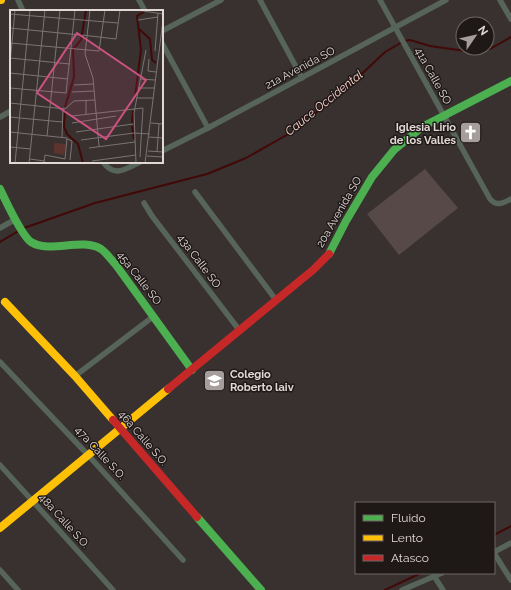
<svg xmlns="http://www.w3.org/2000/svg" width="511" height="590" viewBox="0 0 511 590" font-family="Raleway,sans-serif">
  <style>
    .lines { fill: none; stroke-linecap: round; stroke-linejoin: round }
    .stream { stroke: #410907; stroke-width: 2 }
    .building { fill: #574947 }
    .street { stroke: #57645a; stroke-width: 5.5 }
    .fast { stroke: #4caf50; stroke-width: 8 }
    .slow { stroke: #ffc107; stroke-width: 8 }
    .jam { stroke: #c62828; stroke-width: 8 }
    .labels { text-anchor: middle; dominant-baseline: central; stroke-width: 3; stroke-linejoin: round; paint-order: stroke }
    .street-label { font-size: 11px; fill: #e1d8d6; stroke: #1e1817 }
    .poi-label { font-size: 11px; font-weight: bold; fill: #e1d8d6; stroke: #1e1817; text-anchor: end }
    .water-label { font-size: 12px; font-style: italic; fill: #fed3cc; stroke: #1e1817 }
    .inset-river { fill: none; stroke: #410907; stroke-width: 2 }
    .inset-road { fill: none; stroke: #7c7472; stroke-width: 1 }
    .view { fill: #cb5280; fill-opacity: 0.15; stroke: #cb5280; stroke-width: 2 }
    .inset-edge { fill: none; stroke: #e1d8d6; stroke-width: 2 }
  </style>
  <rect width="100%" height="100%" fill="#383130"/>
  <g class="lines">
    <!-- stream -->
    <g class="stream">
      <polyline points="24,228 95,203 207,174 246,158 292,132 350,85 385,52 404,41 410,40 430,46 465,51 490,49 511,37"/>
      <polyline points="0,242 20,230"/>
      <polyline points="494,535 511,526"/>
      <polyline points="385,590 421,573"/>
    </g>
  </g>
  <!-- building -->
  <polygon class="building" points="425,169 458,208 399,255 367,214"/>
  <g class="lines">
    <!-- street -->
    <g class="street">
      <polyline points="18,0 23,11"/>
      <polyline points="139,0 145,11"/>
      <polyline points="260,0 302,78"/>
      <path d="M380,0L490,199C497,207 503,203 511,199"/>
      <polyline points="500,0 511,19"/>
      <polyline points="162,31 221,0"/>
      <polyline points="162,43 208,128"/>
      <polyline points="0,117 11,111"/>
      <polyline points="162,151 208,128 446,0"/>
      <path d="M103,162C114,178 126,169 140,162"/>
      <polyline points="195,192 276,300"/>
      <polyline points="144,203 152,216 240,331"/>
      <polyline points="0,228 16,219"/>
      <polyline points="0,362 88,455 183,560"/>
      <polyline points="75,376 154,316"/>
      <polyline points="0,465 113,590"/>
      <polyline points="494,552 511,543"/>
      <polyline points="494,553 511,580"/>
      <polyline points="0,570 18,590"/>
      <polyline points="434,576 443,590"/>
      <polyline points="402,590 442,573"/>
    </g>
    <!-- fast -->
    <g class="fast">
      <path d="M0,189C6,201 21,235 31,242C50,254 82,237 101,249C107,253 111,260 116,265L192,370"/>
      <polyline points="329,254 346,221 372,177 394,150 422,127 511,81"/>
      <polyline points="197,517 261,590"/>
    </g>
    <!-- slow -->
    <g class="slow">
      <polyline points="0,0 1,0"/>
      <polyline points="5,302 75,376 113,420"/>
      <polyline points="0,528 168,389"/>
    </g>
    <!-- jam -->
    <g class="jam">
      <polyline points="168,389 313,270 329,254"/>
      <polyline points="113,420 197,517"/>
    </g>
  </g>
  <!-- icons -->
  <defs>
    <symbol id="church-square" viewBox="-11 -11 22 22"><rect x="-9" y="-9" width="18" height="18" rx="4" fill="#a69e9c" stroke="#1e1817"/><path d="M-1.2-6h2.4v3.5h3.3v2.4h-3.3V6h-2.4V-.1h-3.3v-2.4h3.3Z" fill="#fff"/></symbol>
    <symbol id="school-square" viewBox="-11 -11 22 22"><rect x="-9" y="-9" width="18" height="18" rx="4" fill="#a69e9c" stroke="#1e1817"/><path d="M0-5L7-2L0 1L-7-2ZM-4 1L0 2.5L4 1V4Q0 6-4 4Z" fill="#fff"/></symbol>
  </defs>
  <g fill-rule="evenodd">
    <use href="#church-square" x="458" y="120" width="25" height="25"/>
    <use href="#school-square" x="202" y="368" width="25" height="25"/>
  </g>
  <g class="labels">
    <!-- street labels -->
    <g class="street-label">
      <text transform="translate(300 68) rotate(-28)">21a Avenida SO</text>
      <text transform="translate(433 76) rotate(61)">41a Calle SO</text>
      <text transform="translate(339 212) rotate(-60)">20a Avenida SO</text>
      <text transform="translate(199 261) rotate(53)">43a Calle SO</text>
      <text transform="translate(139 278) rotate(52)">45a Calle SO</text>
      <text transform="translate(143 438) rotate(49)">46a Calle S.O.</text>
      <text transform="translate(100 453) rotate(47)">47a Calle S.O.</text>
      <text transform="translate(64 521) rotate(48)">48a Calle S.O.</text>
    </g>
    <!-- poi labels -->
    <g class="poi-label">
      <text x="456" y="127">Iglesia Lirio<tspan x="456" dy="13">de los Valles</tspan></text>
      <text x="230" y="374" text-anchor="start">Colegio<tspan x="230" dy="13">Roberto laiv</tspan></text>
    </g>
    <!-- water labels -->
    <g class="water-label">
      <text transform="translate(324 103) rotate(-39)">Cauce Occidental</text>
    </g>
  </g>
  <!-- overview -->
  <g transform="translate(10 10)">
    <rect width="153" height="153" fill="#383130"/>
    <path d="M44,133L56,134L54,145L44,143Z" fill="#5c332d"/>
    <path class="inset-river" d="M129,19L140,29L142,50L146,53M125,87L131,40L127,6L134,2M55,97L64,67L63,39L71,30L76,0M55,100L54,117L57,124L68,134L73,153M122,113L123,101M122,116L124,129"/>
    <path class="inset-road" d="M80,0L75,44L83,68L89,136M127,0L153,4M0,4L108,13M128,10L148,7M0,18L70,25M72,25L106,29L110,0M0,33L89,41L95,0M145,41L148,3M0,48L60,54M139,49L138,61L146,62M0,54L5,0M0,63L58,69M130,69L145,70M64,75L83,74M0,78L56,83L65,0M128,78H144M62,82L84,81M126,88H143M76,90V104M0,93L55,99L64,91L85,90M62,106L133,98L130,147M0,107L52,112M62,113L106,106M141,113L153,114M0,122L57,128L55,149L35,145L34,153M66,122L123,114M124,123L140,124M37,126L50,0M52,127L53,98M139,127L153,128M57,129L62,131L60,150M71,130L124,123M0,137L21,139M79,138L125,132M138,141L153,142M147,142L149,114M137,146L153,147M20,149L34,151M82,151L126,145M5,153L20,0M19,153L35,0M126,153L124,103L136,40M135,153L153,10"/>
    <path class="view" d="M67,23L136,70L96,129L27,83Z"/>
    <rect width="153" height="153" class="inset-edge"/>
  </g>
  <!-- legend -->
  <rect x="355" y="502" width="140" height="72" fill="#1e1817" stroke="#6c6563"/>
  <rect x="363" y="515" width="20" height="6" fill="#4caf50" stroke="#6c6563"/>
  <text x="391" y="522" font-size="12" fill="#e1d8d6">Fluido</text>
  <rect x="363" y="535" width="20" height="6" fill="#ffc107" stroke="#6c6563"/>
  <text x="391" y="542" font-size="12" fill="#e1d8d6">Lento</text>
  <rect x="363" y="555" width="20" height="6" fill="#c62828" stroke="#6c6563"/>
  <text x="391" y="562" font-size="12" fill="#e1d8d6">Atasco</text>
  <!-- north arrow -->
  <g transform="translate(475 36) rotate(56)"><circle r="19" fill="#1e1817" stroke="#6c6563"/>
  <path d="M0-3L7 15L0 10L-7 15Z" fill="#a69e9c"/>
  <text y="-6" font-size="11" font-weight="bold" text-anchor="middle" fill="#e1d8d6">N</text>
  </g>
</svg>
